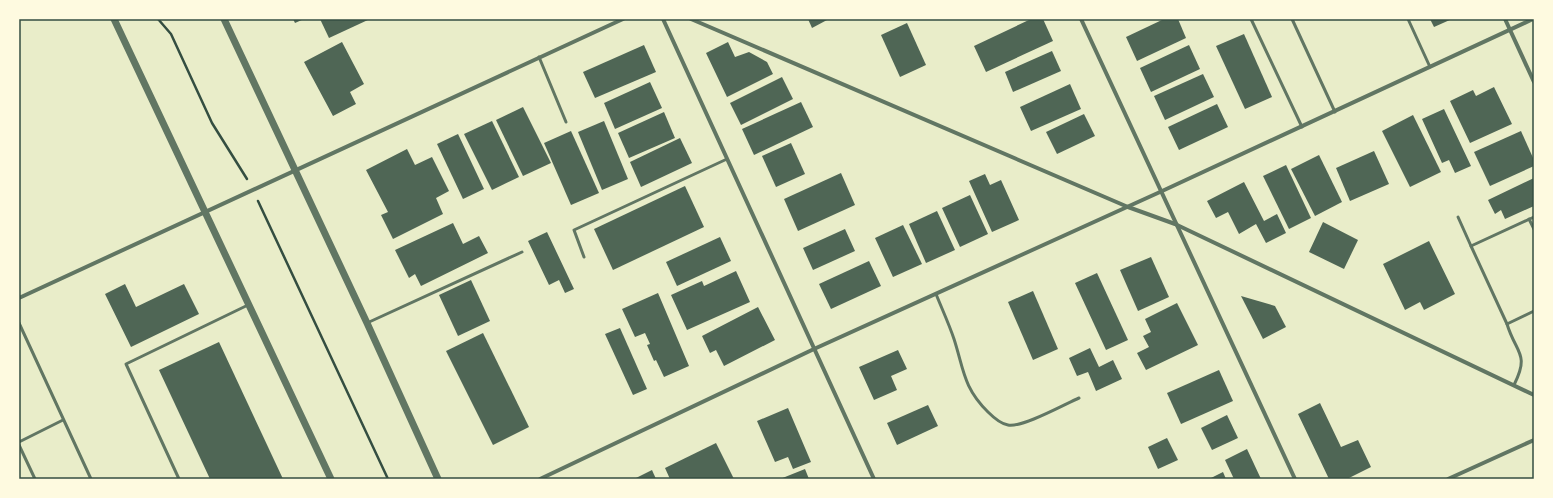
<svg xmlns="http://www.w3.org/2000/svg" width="1553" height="498" viewBox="0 0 1553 498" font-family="'Work Sans',sans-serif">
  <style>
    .building { fill: #4f6655 }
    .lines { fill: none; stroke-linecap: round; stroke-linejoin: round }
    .path { stroke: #344e41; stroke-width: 2.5 }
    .service { stroke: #617663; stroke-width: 3 }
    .minor { stroke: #617663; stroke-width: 4 }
    .tertiary { stroke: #617663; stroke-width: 7 }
    .neatline { fill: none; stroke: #344e41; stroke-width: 1.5 }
  </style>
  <rect width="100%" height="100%" fill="#e9edc9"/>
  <!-- building -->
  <g class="building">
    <polygon points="293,19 304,19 295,23"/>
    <polygon points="320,19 370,19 329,38"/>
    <polygon points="808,19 827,19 827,20 812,28"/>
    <polygon points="1031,19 1043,19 1053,41 986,72 974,46"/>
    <polygon points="1164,19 1178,19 1186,38 1137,61 1126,37"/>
    <polygon points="1430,19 1452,19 1434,27"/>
    <polygon points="907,23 926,65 900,77 881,35"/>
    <polygon points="1244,34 1272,97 1245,109 1216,46"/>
    <polygon points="342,42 364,84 350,92 356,104 333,116 304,62"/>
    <polygon points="728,42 735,57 749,52 767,62 773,74 727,97 706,53"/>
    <polygon points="644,45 656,72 595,98 583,72"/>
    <polygon points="1189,45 1200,69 1151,92 1140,68"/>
    <polygon points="1052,51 1061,71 1013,92 1005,72"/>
    <polygon points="1203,74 1214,97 1165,120 1154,96"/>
    <polygon points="782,77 793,99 741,125 730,103"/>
    <polygon points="650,82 662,108 615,129 604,103"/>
    <polygon points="1070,84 1081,109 1031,131 1020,107"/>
    <polygon points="1494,87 1512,124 1470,143 1450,101 1473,90 1476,96"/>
    <polygon points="801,102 813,127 754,155 742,129"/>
    <polygon points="1217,104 1228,127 1179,150 1168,127"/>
    <polygon points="523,107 551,163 523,176 496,120"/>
    <polygon points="1444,109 1471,166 1455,173 1449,160 1442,163 1422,119"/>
    <polygon points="664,112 675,138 629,158 618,133"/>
    <polygon points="1084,114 1095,136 1057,154 1046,132"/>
    <polygon points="1413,115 1441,172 1410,187 1382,131"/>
    <polygon points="492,121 519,177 492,190 464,134"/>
    <polygon points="604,121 628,179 602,190 578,132"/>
    <polygon points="571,131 599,193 571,205 544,143"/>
    <polygon points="1521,131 1534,160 1534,166 1490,186 1474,152"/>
    <polygon points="458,134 484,189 463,199 437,144"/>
    <polygon points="680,138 692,163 641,187 630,162"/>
    <polygon points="791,143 805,174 776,187 762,156"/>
    <polygon points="407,149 415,165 432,157 449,191 436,198 443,214 393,239 381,215 388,212 366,170"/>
    <polygon points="1374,151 1389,184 1350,201 1336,168"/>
    <polygon points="1319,155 1342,202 1315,216 1291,169"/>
    <polygon points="1286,165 1311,218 1289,229 1263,176"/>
    <polygon points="841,173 855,205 798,231 784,199"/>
    <polygon points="985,174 990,185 1001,180 1019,220 992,232 969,181"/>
    <polygon points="1534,178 1534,206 1505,219 1501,210 1495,214 1488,200"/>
    <polygon points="1244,182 1264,221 1277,214 1286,233 1266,243 1256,224 1239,234 1228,212 1216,218 1207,201"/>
    <polygon points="685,186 704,227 613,270 594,229"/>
    <polygon points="970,195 988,234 960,247 942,208"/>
    <polygon points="937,211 955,250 926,263 909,224"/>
    <polygon points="1323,222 1358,240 1344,269 1309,252"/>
    <polygon points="453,223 463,244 479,236 488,253 421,286 415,274 409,278 395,250"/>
    <polygon points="903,225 922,264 893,277 875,238"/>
    <polygon points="845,229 855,251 813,270 803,248"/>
    <polygon points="547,232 574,289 565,293 559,280 549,285 528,241"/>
    <polygon points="720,237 731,261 677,286 666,262"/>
    <polygon points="1429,241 1455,294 1424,310 1420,302 1405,310 1383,264"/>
    <polygon points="1151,257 1169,297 1138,311 1120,270"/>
    <polygon points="869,261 881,286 831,309 819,284"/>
    <polygon points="736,271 750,302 687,330 671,295 702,281 704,286"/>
    <polygon points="1097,273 1128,340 1106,350 1075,283"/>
    <polygon points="471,280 490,321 458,336 439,295"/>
    <polygon points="125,284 136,307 184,284 199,314 131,347 105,294"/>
    <polygon points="1033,291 1058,349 1033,360 1008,302"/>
    <polygon points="658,293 689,366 664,377 656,360 654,361 647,345 650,344 645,333 635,337 622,309"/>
    <polygon points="1241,296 1275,306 1286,327 1263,339"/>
    <polygon points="1177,303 1198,345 1146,370 1137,353 1149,347 1143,336 1151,332 1145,319"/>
    <polygon points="758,307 775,340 724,366 716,350 710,353 702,336"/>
    <polygon points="620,328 647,389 633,395 605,334"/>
    <polygon points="483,333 529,427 493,445 446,351"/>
    <polygon points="219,342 283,479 210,479 159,370"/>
    <polygon points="1090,348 1099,367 1113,360 1122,379 1096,391 1088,372 1077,376 1069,358"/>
    <polygon points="898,350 907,369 891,376 897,390 874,400 859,367"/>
    <polygon points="1219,370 1233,401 1181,424 1167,393"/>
    <polygon points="1320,403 1341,447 1358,440 1371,467 1347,479 1329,479 1298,414"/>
    <polygon points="928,405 938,426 897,445 887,423"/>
    <polygon points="788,408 811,462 793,469 788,457 775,462 757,421"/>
    <polygon points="1227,415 1238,438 1212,450 1201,428"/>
    <polygon points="1167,438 1178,460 1158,469 1148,447"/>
    <polygon points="716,443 734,479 670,479 665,468"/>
    <polygon points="1247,449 1261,479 1234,479 1225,460"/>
    <polygon points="805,469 809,479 780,479"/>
    <polygon points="652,470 656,479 634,479"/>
    <polygon points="1223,472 1226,479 1209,479"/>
  </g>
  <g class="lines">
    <!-- path -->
    <g class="path">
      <polyline points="158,19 171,34 212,123 247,179"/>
      <polyline points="258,201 388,479"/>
    </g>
    <!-- service -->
    <g class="service">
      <polyline points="1251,19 1302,127"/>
      <polyline points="1292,19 1335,112"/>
      <polyline points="1408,19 1430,67"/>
      <polyline points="539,57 566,122"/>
      <polyline points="1458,217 1471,246"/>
      <polyline points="1534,217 1471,246 1507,324 1534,311"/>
      <polyline points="1529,219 1534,229"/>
      <polyline points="584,257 574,230 727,159"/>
      <path d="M936,294C942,309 949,324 954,339C964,370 963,387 988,412C994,418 1001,424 1008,425C1022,428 1065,404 1079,398"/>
      <polyline points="19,323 91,479"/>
      <polyline points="367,323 522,252"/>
      <path d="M1507,324C1516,354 1530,353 1514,385"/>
      <polyline points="19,442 63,420"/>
      <polyline points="19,445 35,479"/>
      <polyline points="179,479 126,364 248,305"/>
    </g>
    <!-- minor -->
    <g class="minor">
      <polyline points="663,19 874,479"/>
      <polyline points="691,19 1128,207 1175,224 1534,395"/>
      <polyline points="1081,19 1295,479"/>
      <polyline points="1505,19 1534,82"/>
      <polyline points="19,298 623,19"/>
      <polyline points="540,479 814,349 1160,192 1533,19"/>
      <polyline points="1448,479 1534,440"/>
    </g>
    <!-- tertiary -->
    <g class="tertiary">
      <polyline points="114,19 331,479"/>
      <polyline points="224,19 367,323 438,479"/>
    </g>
  </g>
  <!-- border -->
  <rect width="1553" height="498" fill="none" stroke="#fefae0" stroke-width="40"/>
  <rect x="20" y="20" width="1513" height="458" class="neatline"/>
</svg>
